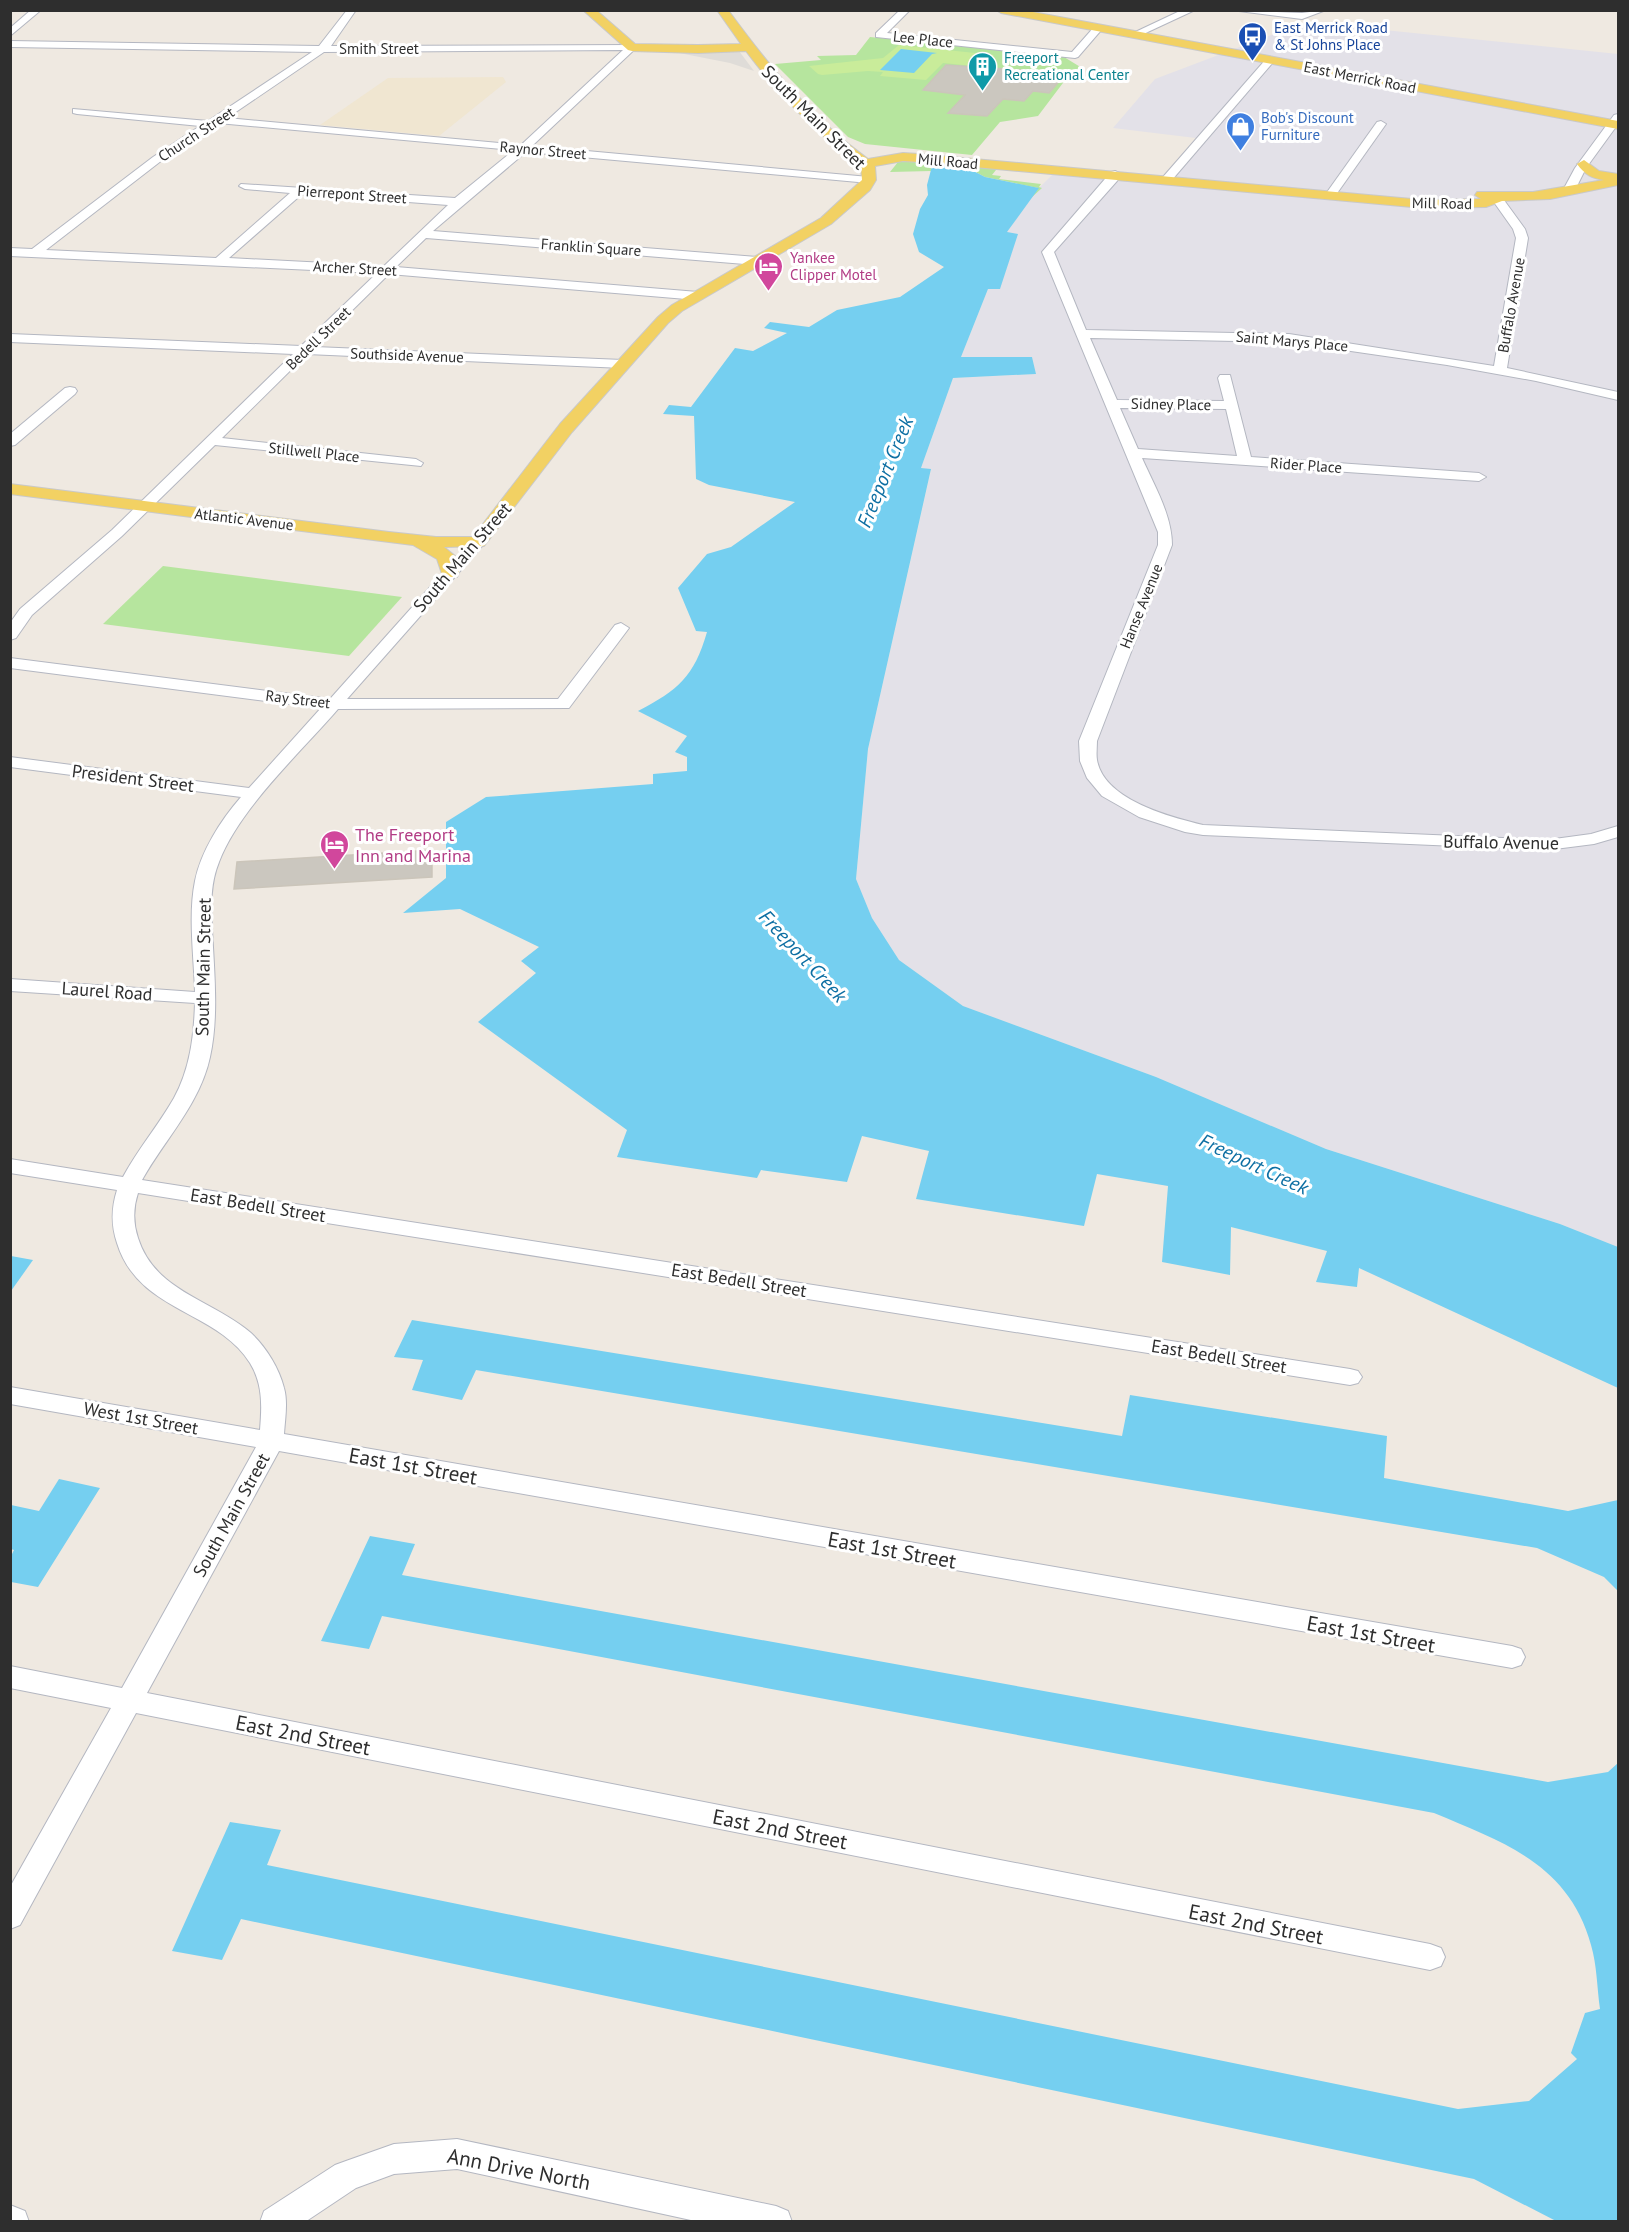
<svg xmlns="http://www.w3.org/2000/svg" width="1629" height="2232" viewBox="0 0 1629 2232" font-family="'PT Sans',sans-serif">
  <style>
    .industrial { fill: #e3e1e8 }
    .education { fill: #f0e6d1 }
    .green { fill: #b6e59e }
    .pitch { fill: #c9ec9a }
    .plaza { fill: #dfdcd8 }
    .water { fill: #75cff0 }
    .building { fill: #cbc7bf; stroke: #cbc5ba; stroke-width: 1.5 }
    .lines { fill: none; stroke-linecap: round; stroke-linejoin: round }
    .minor-casing { stroke: #b4b7c1; stroke-width: 2 }
    .major-casing { stroke: #c9c9c9; stroke-width: 2 }
    .minor { fill: #fff; fill-rule: evenodd }
    .major { fill: #f2d163; fill-rule: evenodd }
    .labels { text-anchor: middle; dominant-baseline: central; stroke-width: 6; stroke-linejoin: round; paint-order: stroke }
    .far-transit-label { font-size: 15px; fill: #164399; stroke: #fff; text-anchor: start }
    .far-street-label { font-size: 15px; fill: #2e2e2e; stroke: #fff }
    .far-culture-label { font-size: 15px; fill: #0d838f; stroke: #fff; text-anchor: start }
    .far-shop-label { font-size: 15px; fill: #366cbe; stroke: #fff; text-anchor: start }
    .far-hotel-label { font-size: 15px; fill: #b23c85; stroke: #fff; text-anchor: start }
    .street-label { font-size: 18px; fill: #2e2e2e; stroke: #fff }
    .hotel-label { font-size: 18px; fill: #b23c85; stroke: #fff; text-anchor: start }
    .water-label { font-size: 20px; font-style: italic; fill: #0d6fa3; stroke: #fff }
    .near-street-label { font-size: 21px; fill: #2e2e2e; stroke: #fff }
  </style>
  <rect width="100%" height="100%" fill="#efe9e1"/>
  <!-- industrial -->
  <polygon class="industrial" points="1306,22 1618,54 1618,1247 1560,1224 1326,1149 1156,1077 963,1006 899,960 872,918 856,879 868,749 931,470 921,468 953,378 1036,374 1032,357 961,357 988,289 1000,288 1017,235 1006,233 1039,188 1055,172 1166,181 1204,139 1113,128 1155,79"/>
  <!-- education -->
  <polygon class="education" points="503,77 506,82 439,136 320,125 388,78"/>
  <!-- green -->
  <g class="green">
    <polygon points="870,37 1064,57 1082,68 1072,71 1038,116 1000,122 972,155 865,144 848,137 775,64 821,60 817,56 856,55"/>
    <polygon points="915,160 1010,170 996,170 992,175 1001,176 999,179 1041,184 1039,187 1042,188 1031,198 1038,188 985,177 964,166 933,166 931,171 890,172 898,162"/>
    <polygon points="163,566 402,597 349,656 103,624"/>
  </g>
  <!-- pitch -->
  <polygon class="pitch" points="899,45 994,55 983,67 943,63 926,80 880,76 883,72 868,71 822,75 818,74 809,66 883,58"/>
  <!-- plaza -->
  <polygon class="plaza" points="669,51 739,51 754,71 730,63"/>
  <!-- water -->
  <g class="water">
    <polygon points="901,49 937,53 932,54 914,73 880,70"/>
    <path d="M953,165L964,166L985,177L1039,188L1007,232L1018,234L1000,289H988L961,357H1032L1036,374L953,378L921,468L931,469L868,749L856,879L872,918L899,960L963,1006L1156,1077L1326,1149L1560,1224L1618,1247V1388L1359,1268L1357,1287L1316,1282L1327,1251L1231,1227L1230,1275L1162,1262L1168,1186L1097,1174L1084,1226L916,1199L929,1151L862,1136L847,1182L761,1170L757,1178L617,1157L627,1130L478,1022L536,973L521,961L539,947L460,909L403,913L446,878V822L486,797L653,784V774L687,771V757L675,752L687,736L638,711C678,690 694,677 707,632L696,631L678,588L707,554L731,547L795,502L709,485L696,479L694,416L663,414L669,405L691,407L735,348L753,351L787,333L764,328L770,322L809,327L837,310L900,297L944,267L919,252L913,234L920,209L928,195L927,185L932,166Z"/>
    <polygon points="11,1256 33,1260 11,1291 10,1256"/>
    <polygon points="412,1320 1122,1436 1130,1395 1387,1436 1384,1478 1568,1511 1618,1500 1618,1591 1604,1577 1537,1548 476,1370 462,1400 412,1390 423,1360 394,1357"/>
    <polygon points="59,1479 100,1488 38,1587 11,1582 11,1556 14,1550 11,1549 11,1505 39,1511"/>
    <path d="M370,1536L415,1544L402,1575L1548,1782L1608,1772L1618,1763V2221H1556L1474,2179L241,1919L222,1960L172,1951L230,1822L281,1830L267,1865L1458,2109L1529,2101L1577,2059L1571,2053L1585,2013L1600,2009C1597,1988 1597,1965 1591,1945C1569,1864 1503,1842 1434,1813L382,1616L369,1649L321,1641Z"/>
  </g>
  <!-- building -->
  <g class="building">
    <polygon points="946,65 1061,73 1058,76 1063,77 1049,93 1033,91 1024,101 1003,99 987,116 948,113 965,95 923,90"/>
    <polygon points="432,850 432,877 234,889 237,862"/>
  </g>
  <g class="lines">
    <defs>
      <g id="minor">
        <polygon points="31,10 41,10 10,36 10,28"/>
        <path d="M347,10H356L331,46L635,45V49L532,146L869,177L875,180L869,183L526,152L433,231L757,257L763,261L757,265L426,238L396,267L698,292L704,296L698,300L389,274L315,347L623,360L630,364L623,368L307,354L222,438L416,459L423,463L421,466L215,445L122,536L32,615L16,638L10,640V623L20,609L112,530L293,354L10,342V334L301,346L377,273L10,256V248L32,249L153,157L200,126L77,114L73,113V109L208,121L312,52L10,47V41L319,46ZM623,50L521,145L227,118L324,52ZM218,123L514,150L455,198L241,184L239,186L245,189L290,193L216,258L46,250L161,161ZM302,194L448,205L384,266L229,258Z"/>
        <polygon points="900,10 910,10 887,33 1072,52 1095,26 1103,28 1078,57 1075,58 876,37 876,33"/>
        <polygon points="1182,10 1195,10 1137,37 1129,35"/>
        <polygon points="1231,10 1302,13 1326,10 1302,19"/>
        <polygon points="1267,58 1275,60 1171,181 1163,181 1163,177"/>
        <polygon points="1618,114 1618,124 1586,168 1574,192 1572,194 1564,194 1562,192 1575,168 1614,115"/>
        <polygon points="1381,121 1386,124 1333,199 1325,199 1325,195 1377,122"/>
        <path d="M1115,171L1121,174L1117,181L1054,252L1086,330L1289,334L1494,366L1516,238L1513,229L1491,198L1497,195L1501,196L1525,229L1528,238L1507,368L1618,392V400L1536,381L1447,365L1289,342L1090,338L1117,400L1224,401L1218,378L1220,375H1230L1251,457L1479,473L1486,477L1479,481L1142,458C1154,485 1172,515 1172,545L1097,741C1097,747 1096,754 1097,760C1104,800 1170,817 1203,825L1547,840L1591,834L1618,826V837L1594,844L1547,850L1203,835L1185,832L1139,817L1102,796L1087,778L1080,761L1079,741L1158,545V532L1042,252L1111,172ZM1120,408L1226,409L1237,456L1138,449Z"/>
        <polygon points="70,387 75,388 77,391 75,394 15,445 10,446 10,434 65,388"/>
        <path d="M478,538L485,542L483,545L347,699H558L615,625L621,623L629,628L569,708L338,709C300,753 239,809 219,862C210,884 211,906 212,929C214,971 219,1016 210,1057C200,1104 165,1139 142,1180L1350,1369L1358,1371L1362,1377L1358,1383L1350,1385L138,1193C133,1208 133,1223 138,1238C155,1292 213,1300 251,1333C266,1347 279,1368 284,1388C288,1402 285,1419 284,1434L1512,1646L1521,1649L1525,1657L1521,1665L1512,1668L279,1451L147,1693L1430,1944L1441,1948L1445,1957L1441,1966L1430,1970L136,1713L20,1925L10,1929V1887L111,1708L10,1688V1666L122,1688L256,1447L10,1404V1387L260,1430C262,1406 263,1384 250,1363C217,1310 138,1312 117,1243C111,1225 111,1209 117,1190L10,1173V1159L123,1177C138,1149 158,1126 174,1098C190,1069 194,1036 195,1003L10,991V979L195,992C194,957 188,915 195,881C201,851 221,820 241,797L10,767V757L249,788L321,708L10,668V658L330,699L473,539Z"/>
        <polygon points="457,2139 776,2206 788,2211 792,2222 700,2222 457,2169 394,2174 356,2188 305,2222 260,2222 264,2211 335,2165 346,2161 394,2144"/>
        <polygon points="10,2205 25,2211 29,2222 10,2222"/>
      </g>
      <g id="major">
        <path d="M583,10H596L635,44L698,45L741,44L717,10H728C769,66 812,119 868,159L903,153L919,154L1423,200L1481,199L1475,195L1477,192H1533L1604,180C1592,178 1585,175 1577,164L1584,160L1599,171L1618,174V185L1550,199L1502,201L1486,207L1423,208L919,162L903,161L875,166L876,180L870,190L831,224L682,311L668,323L572,432L484,546L444,547L455,556L459,573L457,577H443L437,559L413,545L10,494V484L389,532L436,537H473L560,424L658,317L672,305L821,218L862,180L861,166C816,134 779,95 746,51L698,53L632,51L628,50Z"/>
        <polygon points="996,10 1022,10 1618,121 1618,129 1001,13"/>
      </g>
    </defs>
    <!-- minor casing -->
    <use href="#minor" class="minor-casing"/>
    <!-- major casing -->
    <use href="#major" class="major-casing"/>
    <!-- minor -->
    <use href="#minor" class="minor"/>
    <!-- major -->
    <use href="#major" class="major"/>
  </g>
  <!-- icons -->
  <defs>
    <symbol id="bus-pin" viewBox="-11 -11 22 30"><path d="M0 17L-7.5 6A9.5 9.5 0 1 1 7.5 6Z" fill="#1a4fb4" stroke="#fff"/><path d="M-5-6H5V4H4V6H2V4H-2V6H-4V4H-5ZM-3.5-4V0h7V-4ZM-3.5 1.2v1.5H-2V1.2ZM2 1.2v1.5H3.5V1.2Z" fill="#fff"/></symbol>
    <symbol id="building-pin" viewBox="-11 -11 22 30"><path d="M0 17L-7.5 6A9.5 9.5 0 1 1 7.5 6Z" fill="#0f9aa8" stroke="#fff"/><path d="M-4-6H4V6H1V3H-1V6H-4ZM-2.5-4.3h1.7v1.8h-1.7ZM.8-4.3h1.7v1.8H.8ZM-2.5-1h1.7V.8h-1.7ZM.8-1h1.7V.8H.8Z" fill="#fff"/></symbol>
    <symbol id="shop-pin" viewBox="-11 -11 22 30"><path d="M0 17L-7.5 6A9.5 9.5 0 1 1 7.5 6Z" fill="#3f7fe0" stroke="#fff"/><path d="M-5-2.5h2.3a2.7 3.5 0 0 1 5.4 0H5L5.5 6h-11ZM-1.5-2.5h3a1.5 2.3 0 0 0-3 0Z" fill="#fff"/></symbol>
    <symbol id="hotel-pin" viewBox="-11 -11 22 30"><path d="M0 17L-7.5 6A9.5 9.5 0 1 1 7.5 6Z" fill="#d1479c" stroke="#fff"/><path d="M-6-4.5h1.5V1H6V5H4.5V3h-9V5H-6ZM-4 0a1.8 1.8 0 1 1 3.6 0ZM.5 0V-2.5h3Q6-2.5 6 0Z" fill="#fff"/></symbol>
  </defs>
  <g fill-rule="evenodd">
    <use href="#bus-pin" x="1236" y="20" width="33" height="45"/>
    <use href="#building-pin" x="966" y="50" width="33" height="45"/>
    <use href="#shop-pin" x="1224" y="110" width="33" height="45"/>
    <use href="#hotel-pin" x="752" y="250" width="33" height="45"/>
    <use href="#hotel-pin" x="318" y="828" width="33" height="45"/>
  </g>
  <g class="labels">
    <!-- far-transit labels -->
    <g class="far-transit-label">
      <text x="1274" y="27">East Merrick Road<tspan x="1274" dy="17">&amp; St Johns Place</tspan></text>
    </g>
    <!-- far-street labels -->
    <g class="far-street-label">
      <text transform="translate(923 39) rotate(6)">Lee Place</text>
      <text x="379" y="48">Smith Street</text>
      <text transform="translate(1360 77) rotate(11)">East Merrick Road</text>
      <text transform="translate(196 134) rotate(-33)">Church Street</text>
      <text transform="translate(543 150) rotate(5)">Raynor Street</text>
      <text transform="translate(948 161) rotate(5)">Mill Road</text>
      <text transform="translate(352 194) rotate(4)">Pierrepont Street</text>
      <text transform="translate(1442 203) rotate(1)">Mill Road</text>
      <text transform="translate(591 247) rotate(4)">Franklin Square</text>
      <text transform="translate(355 268) rotate(3)">Archer Street</text>
      <text transform="translate(1511 305) rotate(-80)">Buffalo Avenue</text>
      <text transform="translate(318 338) rotate(-44)">Bedell Street</text>
      <text transform="translate(1292 341) rotate(5)">Saint Marys Place</text>
      <text transform="translate(407 355) rotate(2)">Southside Avenue</text>
      <text transform="translate(1171 404) rotate(1)">Sidney Place</text>
      <text transform="translate(314 452) rotate(6)">Stillwell Place</text>
      <text transform="translate(1306 465) rotate(4)">Rider Place</text>
      <text transform="translate(244 519) rotate(7)">Atlantic Avenue</text>
      <text transform="translate(1141 606) rotate(-68)">Hanse Avenue</text>
      <text transform="translate(298 699) rotate(7)">Ray Street</text>
    </g>
    <!-- far-culture labels -->
    <g class="far-culture-label">
      <text x="1004" y="57">Freeport<tspan x="1004" dy="17">Recreational Center</tspan></text>
    </g>
    <!-- far-shop labels -->
    <g class="far-shop-label">
      <text x="1261" y="117">Bob's Discount<tspan x="1261" dy="17">Furniture</tspan></text>
    </g>
    <!-- far-hotel labels -->
    <g class="far-hotel-label">
      <text x="790" y="257">Yankee<tspan x="790" dy="17">Clipper Motel</tspan></text>
    </g>
    <!-- street labels -->
    <g class="street-label">
      <text transform="translate(814 117) rotate(45)">South Main Street</text>
      <text transform="translate(462 557) rotate(-49)">South Main Street</text>
      <text transform="translate(133 778) rotate(7)">President Street</text>
      <text transform="translate(1501 842) rotate(1)">Buffalo Avenue</text>
      <text transform="translate(203 967) rotate(-89)">South Main Street</text>
      <text transform="translate(107 991) rotate(4)">Laurel Road</text>
      <text transform="translate(258 1205) rotate(9)">East Bedell Street</text>
      <text transform="translate(739 1280) rotate(9)">East Bedell Street</text>
      <text transform="translate(1219 1356) rotate(9)">East Bedell Street</text>
      <text transform="translate(141 1418) rotate(10)">West 1st Street</text>
      <text transform="translate(231 1515) rotate(-61)">South Main Street</text>
    </g>
    <!-- hotel labels -->
    <g class="hotel-label">
      <text x="355" y="834">The Freeport<tspan x="355" dy="21">Inn and Marina</tspan></text>
    </g>
    <!-- water labels -->
    <g class="water-label">
      <text transform="translate(885 472) rotate(-68)">Freeport Creek</text>
      <text transform="translate(803 956) rotate(47)">Freeport Creek</text>
      <text transform="translate(1254 1164) rotate(25)">Freeport Creek</text>
    </g>
    <!-- near-street labels -->
    <g class="near-street-label">
      <text transform="translate(413 1466) rotate(10)">East 1st Street</text>
      <text transform="translate(892 1550) rotate(10)">East 1st Street</text>
      <text transform="translate(1371 1634) rotate(10)">East 1st Street</text>
      <text transform="translate(303 1735) rotate(11)">East 2nd Street</text>
      <text transform="translate(780 1829) rotate(11)">East 2nd Street</text>
      <text transform="translate(1256 1924) rotate(11)">East 2nd Street</text>
      <text transform="translate(519 2169) rotate(11)">Ann Drive North</text>
    </g>
  </g>
  <!-- border -->
  <rect width="1629" height="2232" fill="none" stroke="#2e2e2e" stroke-width="24"/>
</svg>
